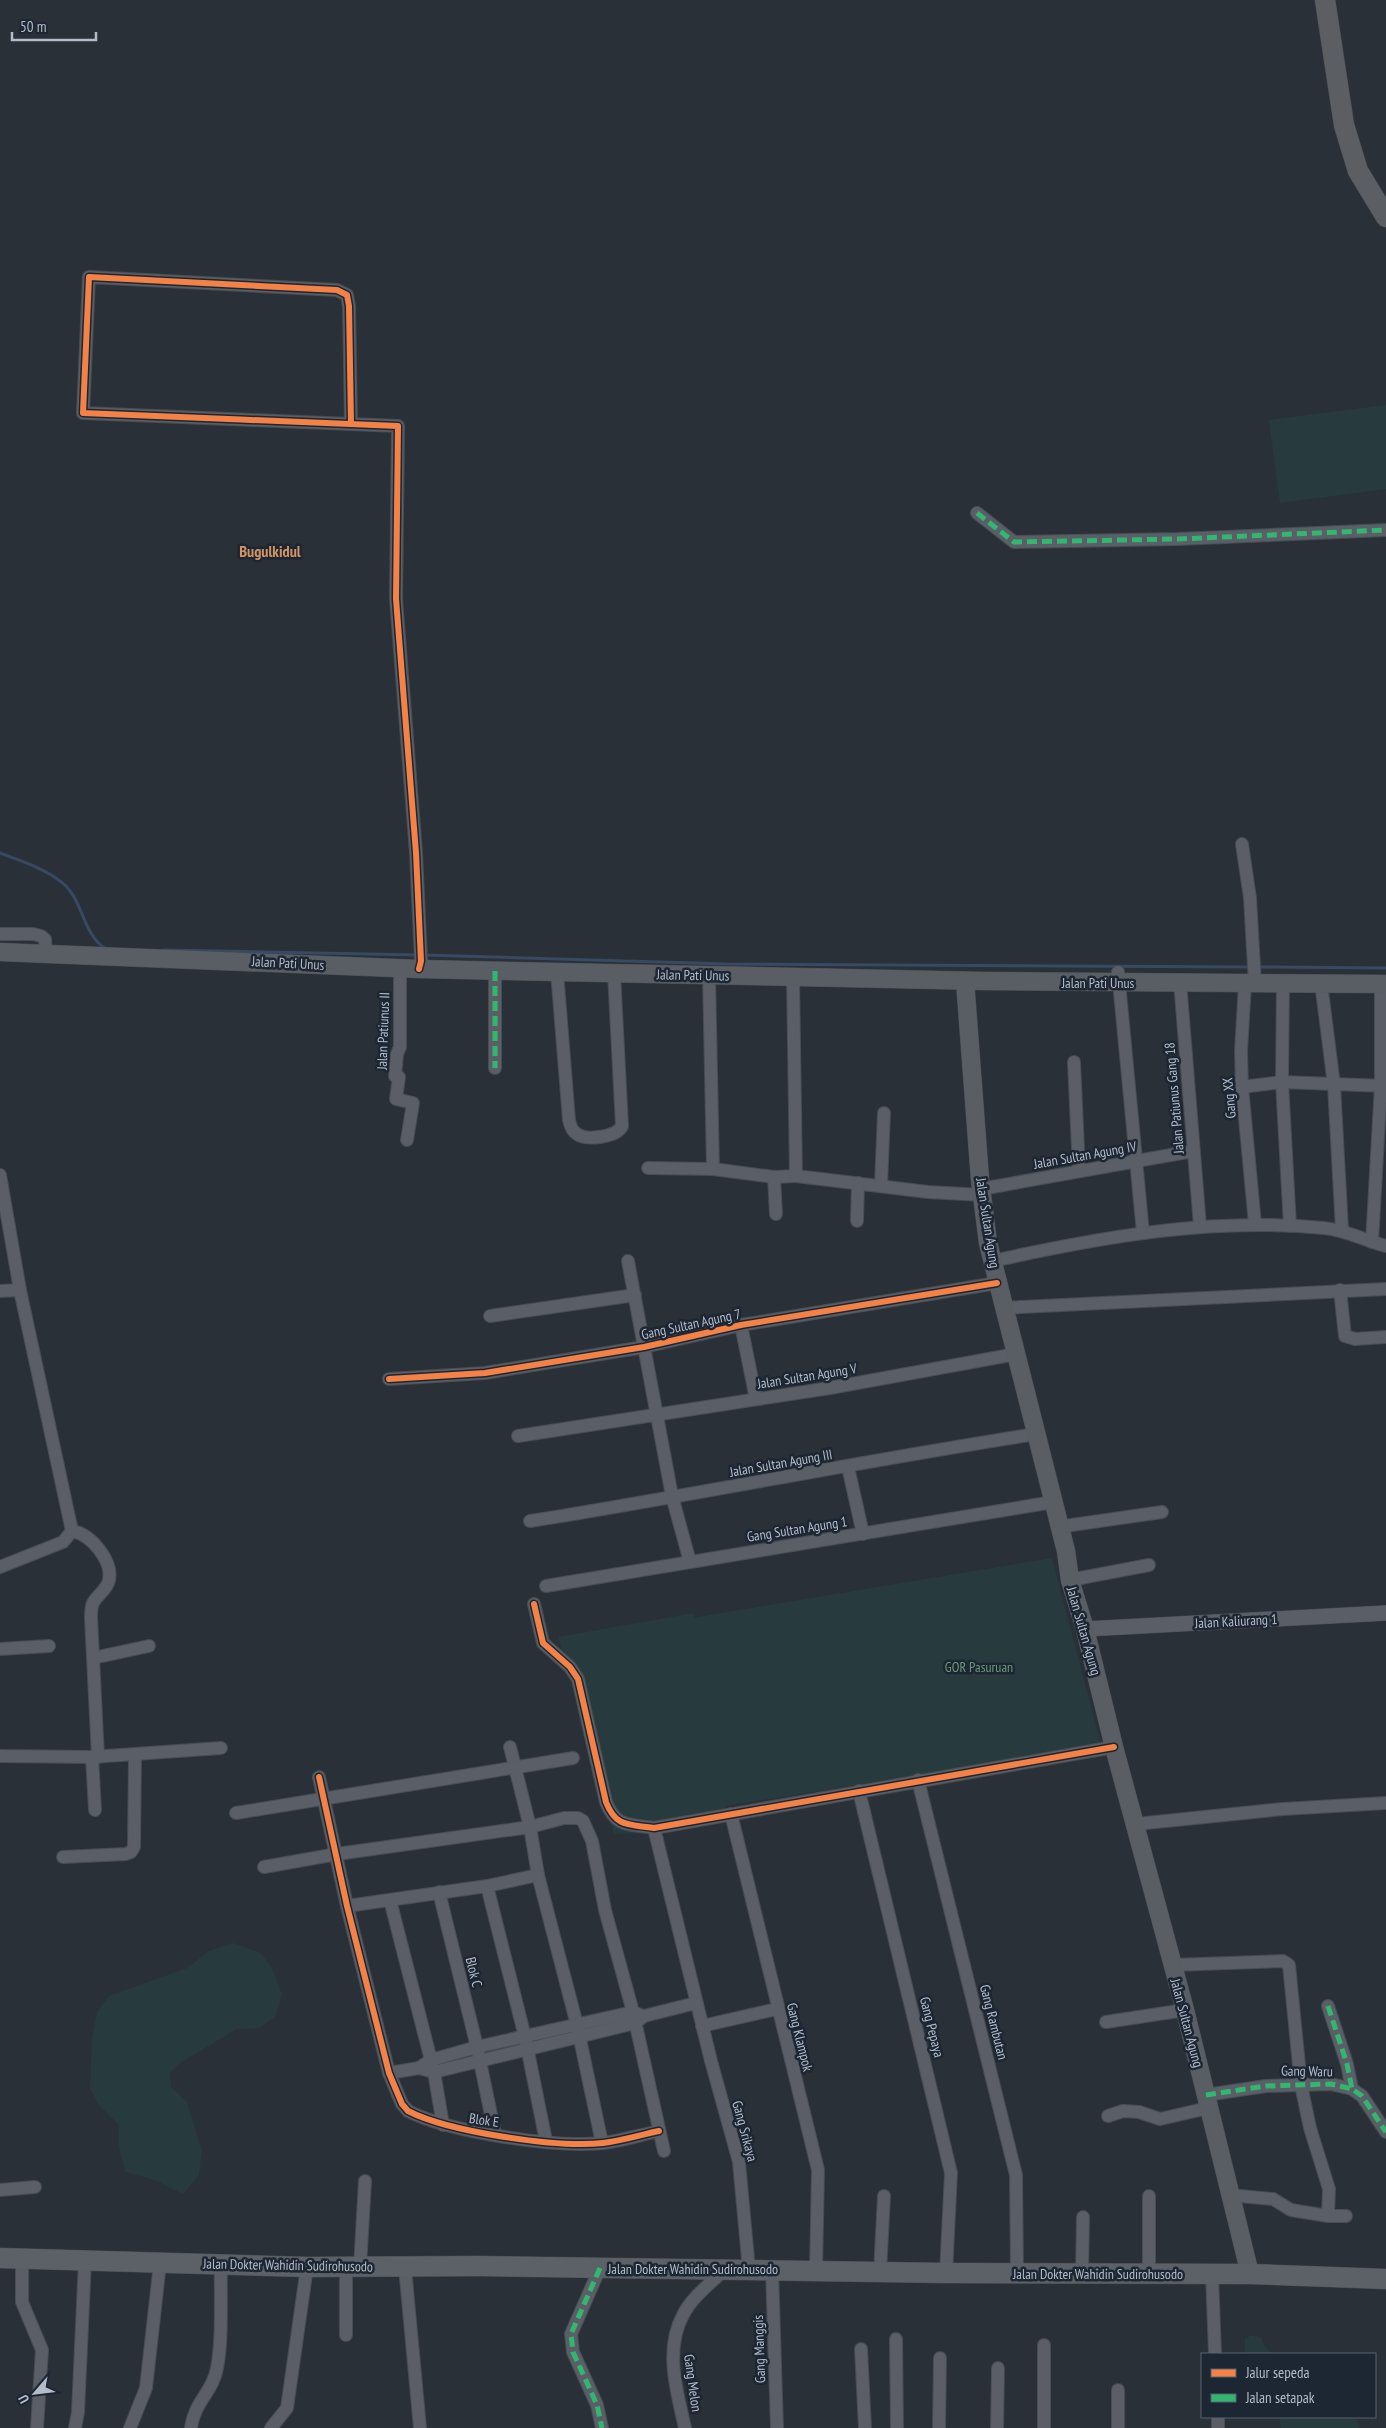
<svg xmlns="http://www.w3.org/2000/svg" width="1386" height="2428" viewBox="0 0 1386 2428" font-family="'PT Sans Narrow',sans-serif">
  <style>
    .green { fill: #273a3e }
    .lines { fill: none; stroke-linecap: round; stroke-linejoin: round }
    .stream { stroke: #384963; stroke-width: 3 }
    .minor-casing { stroke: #484c53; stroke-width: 14 }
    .tertiary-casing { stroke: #484c53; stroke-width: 16 }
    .secondary-casing { stroke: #484c53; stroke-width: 19 }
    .primary-casing { stroke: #484c55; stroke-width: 21 }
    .trunk-casing { stroke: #474c53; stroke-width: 21 }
    .minor { stroke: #5a5e66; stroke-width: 12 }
    .tertiary { stroke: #5a5e66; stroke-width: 15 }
    .secondary { stroke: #595d64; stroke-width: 18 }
    .primary { stroke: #5c6168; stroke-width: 20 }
    .trunk { stroke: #5b5f64; stroke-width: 20 }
    .quiet { stroke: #33b770; stroke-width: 5; stroke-dasharray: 10 5; stroke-linecap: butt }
    .cycleway-casing { stroke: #1d2633; stroke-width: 9 }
    .cycleway { stroke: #f48246; stroke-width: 6 }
    .labels { text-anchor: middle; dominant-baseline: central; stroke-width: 5; stroke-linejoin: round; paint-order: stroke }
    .street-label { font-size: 14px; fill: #b4bcc9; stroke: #1d2633 }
    .park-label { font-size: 14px; fill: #6b9a76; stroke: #1d2633 }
    .quarter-label { font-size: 16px; font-weight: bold; fill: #d59563; stroke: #1d2633 }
  </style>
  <rect width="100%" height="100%" fill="#2a3038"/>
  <!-- green -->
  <g class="green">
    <polygon points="1386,405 1386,489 1280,503 1269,420"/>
    <polygon points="1052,1558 1101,1745 726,1806 725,1821 663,1833 614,1834 558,1637 694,1613 695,1618 698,1617"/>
    <polygon points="233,1943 261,1953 272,1968 282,1994 275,2017 259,2028 237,2029 180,2063 170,2073 171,2087 187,2102 202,2152 199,2175 183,2194 155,2180 125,2172 119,2146 119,2125 98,2104 90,2088 92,2039 97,2012 109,1996 187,1968 209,1951"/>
    <polygon points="1251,2335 1261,2338 1266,2348 1272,2354 1245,2354 1245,2339"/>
    <polygon points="1279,2417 1355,2417 1360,2428 1281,2428"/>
  </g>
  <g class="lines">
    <!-- stream -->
    <g class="stream">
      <path d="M0,853C23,862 48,869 66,886C83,903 84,936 106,949"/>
      <polyline points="164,950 418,955"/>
      <polyline points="424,955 727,964 1250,967"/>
      <polyline points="1257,967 1386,968"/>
    </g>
    <defs>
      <g id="minor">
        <path d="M351,424L349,306L347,295L337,290L89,277L83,413C188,417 293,422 398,426L396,599L416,853L421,961L419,969"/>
        <polyline points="977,513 1014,542 1178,539 1386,530"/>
        <polyline points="1242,844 1250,898 1255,984"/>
        <polyline points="0,934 33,934 41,936 45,939 46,954"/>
        <polyline points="400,968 400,1047 397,1054 395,1076 399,1077 396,1099 413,1103 407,1140"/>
        <polyline points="495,971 495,1068"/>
        <path d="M557,972L569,1120C570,1125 572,1131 577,1134C587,1141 617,1137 622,1126L614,973"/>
        <polyline points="1118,972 1143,1233"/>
        <polyline points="709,975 713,1169 774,1177 796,1176"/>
        <polyline points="793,977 796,1176 928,1192 982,1195"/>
        <polyline points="1180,982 1200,1226"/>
        <polyline points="1283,983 1282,1082 1290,1226"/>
        <polyline points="1321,983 1334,1085 1342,1230"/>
        <polyline points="1245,984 1241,1051 1242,1087 1255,1224"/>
        <polyline points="1074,1062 1079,1171"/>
        <polyline points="1242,1087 1282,1082 1386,1086"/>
        <polyline points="648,1168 713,1169"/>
        <polyline points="0,1175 20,1290 72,1531 63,1542 0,1567"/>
        <polyline points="774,1177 776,1214"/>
        <polyline points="881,1185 884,1113"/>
        <polyline points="981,1189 1193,1151"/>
        <polyline points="857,1221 858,1183"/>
        <polyline points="1372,1242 1381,1085 1381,984"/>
        <polyline points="628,1261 672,1496 690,1562"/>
        <path d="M993,1261C1101,1237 1213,1217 1324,1228C1347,1230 1365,1241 1386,1246"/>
        <polyline points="1340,1290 1345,1336 1355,1339 1386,1337"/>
        <polyline points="0,1291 20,1290"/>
        <polyline points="1003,1308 1386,1289"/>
        <polyline points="490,1316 635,1295"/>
        <polyline points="741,1325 756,1399"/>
        <polyline points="389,1379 485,1373 644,1347 741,1325 997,1283"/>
        <polyline points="518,1436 830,1388 1016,1354"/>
        <polyline points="848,1467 863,1534"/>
        <path d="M530,1521C699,1494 867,1460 1036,1434"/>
        <polyline points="1058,1527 1162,1512"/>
        <path d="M72,1531C91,1534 113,1561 109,1580C107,1590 98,1594 93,1603C91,1607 91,1613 91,1618L98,1757"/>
        <polyline points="1070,1580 1149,1565"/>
        <polyline points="546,1586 1053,1502"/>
        <path d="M534,1604L543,1643L570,1667L578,1679L606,1802C616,1828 629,1824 654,1828L1114,1747"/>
        <polyline points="0,1649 49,1646"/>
        <polyline points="93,1658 149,1646"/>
        <polyline points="510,1747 530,1827 538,1875 577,2025 602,2143"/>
        <polyline points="0,1756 92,1757 221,1748"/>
        <polyline points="92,1757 95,1810"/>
        <path d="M319,1777L347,1906L389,2073L402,2104L408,2111C449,2132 556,2148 603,2143C621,2141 640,2135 659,2131"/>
        <polyline points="918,1780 1016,2175 1017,2274"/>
        <polyline points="859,1791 951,2173 946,2273"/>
        <polyline points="236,1813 573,1758"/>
        <polyline points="731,1814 818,2170 816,2270"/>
        <polyline points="1136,1824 1283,1809 1386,1803"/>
        <polyline points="654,1828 711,2061 739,2162 749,2270"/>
        <polyline points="63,1857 126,1854 131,1852 134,1847 135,1755"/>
        <polyline points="264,1867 337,1854 530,1827 564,1818 578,1818 583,1821 592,1841 605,1910 633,2012 664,2151"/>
        <polyline points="487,1886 525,2037 546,2141"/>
        <polyline points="439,1892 477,2047 495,2134"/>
        <polyline points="390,1900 434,2072 443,2125"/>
        <polyline points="347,1906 487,1886 538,1875"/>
        <polyline points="1172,1965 1283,1961 1289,1965 1301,2085 1310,2128 1329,2189 1328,2216"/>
        <polyline points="1328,2006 1347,2064 1352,2089"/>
        <polyline points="1106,2022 1185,2010"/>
        <polyline points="702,2026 777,2009"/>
        <polyline points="419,2068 434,2072 635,2023 644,2016 696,2003"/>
        <polyline points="389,2073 419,2068 431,2060 477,2047 633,2012 640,2015"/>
        <polyline points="1206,2095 1266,2086 1331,2084 1352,2089 1362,2096 1386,2132"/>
        <polyline points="1108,2116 1123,2111 1139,2112 1160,2119 1208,2108"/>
        <polyline points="0,2190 35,2187"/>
        <polyline points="1229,2195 1273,2199 1291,2210 1328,2216 1346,2216"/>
        <polyline points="1149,2196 1149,2274"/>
        <polyline points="22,2259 22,2302 42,2350 37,2428"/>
        <polyline points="360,2267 365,2181"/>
        <polyline points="405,2268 420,2428"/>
        <polyline points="600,2268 571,2334 573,2352 597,2405 602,2428"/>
        <polyline points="772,2269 777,2428"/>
        <polyline points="880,2272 884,2196"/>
        <polyline points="1082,2273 1083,2217"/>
        <polyline points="1212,2274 1215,2354"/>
        <polyline points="346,2335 346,2267"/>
        <polyline points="896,2339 897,2428"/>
        <polyline points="1044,2345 1044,2428"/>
        <polyline points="861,2349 865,2428"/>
        <polyline points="1218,2417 1218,2428"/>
        <polyline points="75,2428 78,2412 85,2260"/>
        <polyline points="130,2428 146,2388 160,2263"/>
        <path d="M191,2428C194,2402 213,2392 217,2368C223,2337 220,2296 221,2263"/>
        <polyline points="271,2428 287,2408 307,2267"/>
        <path d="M685,2428C677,2392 664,2350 683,2315C692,2297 710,2284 724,2270"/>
        <polyline points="939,2428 940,2358"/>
        <polyline points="997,2428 998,2368"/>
        <polyline points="1118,2428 1118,2390"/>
      </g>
      <polyline id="tertiary" points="1085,1629 1386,1613"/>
      <g id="secondary">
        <polyline points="0,952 419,969 984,981 1386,984"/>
        <polyline points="965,981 980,1179 988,1243 1066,1551 1070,1580 1085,1629 1114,1747 1185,2010 1250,2274"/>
      </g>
      <polyline id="primary" points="0,2258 307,2267 480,2266 946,2273 1250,2274 1386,2279"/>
      <polyline id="trunk" points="1325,0 1344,125 1358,171 1386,217"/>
    </defs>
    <!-- minor casing -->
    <use href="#minor" class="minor-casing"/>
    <!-- tertiary casing -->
    <use href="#tertiary" class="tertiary-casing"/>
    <!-- secondary casing -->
    <use href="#secondary" class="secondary-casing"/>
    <!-- primary casing -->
    <use href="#primary" class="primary-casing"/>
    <!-- trunk casing -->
    <use href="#trunk" class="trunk-casing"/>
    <!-- minor -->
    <use href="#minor" class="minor"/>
    <!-- tertiary -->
    <use href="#tertiary" class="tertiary"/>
    <!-- secondary -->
    <use href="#secondary" class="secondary"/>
    <!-- primary -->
    <use href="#primary" class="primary"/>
    <!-- trunk -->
    <use href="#trunk" class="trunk"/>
    <!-- quiet -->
    <g class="quiet">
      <polyline points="977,513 1014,542 1178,539 1386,530"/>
      <polyline points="495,971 495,1068"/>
      <polyline points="1328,2006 1347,2064 1352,2089"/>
      <polyline points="1206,2095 1266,2086 1331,2084 1352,2089 1362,2096 1386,2132"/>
      <polyline points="600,2268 571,2334 573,2352 597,2405 602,2428"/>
    </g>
    <defs>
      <g id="cycleway">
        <path d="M351,424L349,306L347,295L337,290L89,277L83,413C188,417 293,422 398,426L396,599L416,853L421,961L419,969"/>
        <polyline points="389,1379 485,1373 644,1347 741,1325 997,1283"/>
        <path d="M534,1604L543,1643L570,1667L578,1679L606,1802C616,1828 629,1824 654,1828L1114,1747"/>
        <path d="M319,1777L347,1906L389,2073L402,2104L408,2111C449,2132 556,2148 603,2143C621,2141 640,2135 659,2131"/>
      </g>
    </defs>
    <!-- cycleway casing -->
    <use href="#cycleway" class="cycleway-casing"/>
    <!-- cycleway -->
    <use href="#cycleway" class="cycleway"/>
  </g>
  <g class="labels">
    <!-- street labels -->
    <g class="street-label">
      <text transform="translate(288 963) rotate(3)">Jalan Pati Unus</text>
      <text transform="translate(693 975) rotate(1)">Jalan Pati Unus</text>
      <text x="1098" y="983">Jalan Pati Unus</text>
      <text transform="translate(383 1031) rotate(-88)">Jalan Patiunus II</text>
      <text transform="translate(1174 1098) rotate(-95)">Jalan Patiunus Gang 18</text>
      <text transform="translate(1229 1098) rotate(-95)">Gang XX</text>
      <text transform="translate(1085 1155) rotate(-10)">Jalan Sultan Agung IV</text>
      <text transform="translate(988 1223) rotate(81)">Jalan Sultan Agung</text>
      <text transform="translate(691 1324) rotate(-12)">Gang Sultan Agung 7</text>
      <text transform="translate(807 1376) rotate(-9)">Jalan Sultan Agung V</text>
      <text transform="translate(781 1463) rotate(-10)">Jalan Sultan Agung III</text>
      <text transform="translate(797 1529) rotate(-9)">Gang Sultan Agung 1</text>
      <text transform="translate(1236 1621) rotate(-3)">Jalan Kaliurang 1</text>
      <text transform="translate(1084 1631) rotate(74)">Jalan Sultan Agung</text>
      <text transform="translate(474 1972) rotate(76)">Blok C</text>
      <text transform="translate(994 2022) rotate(76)">Gang Rambutan</text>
      <text transform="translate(1187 2023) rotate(75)">Jalan Sultan Agung</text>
      <text transform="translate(932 2027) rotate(76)">Gang Pepaya</text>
      <text transform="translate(800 2037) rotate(76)">Gang Klampok</text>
      <text transform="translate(1307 2071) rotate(1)">Gang Waru</text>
      <text transform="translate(484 2120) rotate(8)">Blok E</text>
      <text transform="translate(745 2131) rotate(75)">Gang Srikaya</text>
      <text transform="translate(288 2265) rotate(1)">Jalan Dokter Wahidin Sudirohusodo</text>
      <text x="693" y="2269">Jalan Dokter Wahidin Sudirohusodo</text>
      <text x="1098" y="2274">Jalan Dokter Wahidin Sudirohusodo</text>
      <text transform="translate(759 2349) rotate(-92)">Gang Manggis</text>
      <text transform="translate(693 2383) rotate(82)">Gang Melon</text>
    </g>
    <!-- park labels -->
    <g class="park-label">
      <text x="979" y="1667">GOR Pasuruan</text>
    </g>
    <!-- quarter labels -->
    <g class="quarter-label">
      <text x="270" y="551">Bugulkidul</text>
    </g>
  </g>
  <!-- legend -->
  <rect x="1201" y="2353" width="175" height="65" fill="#1d2633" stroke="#59626f"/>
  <rect x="1211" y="2369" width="25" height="8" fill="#f48246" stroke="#59626f"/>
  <text x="1246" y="2378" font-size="15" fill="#b4bcc9">Jalur sepeda</text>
  <rect x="1211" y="2394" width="25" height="8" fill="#33b770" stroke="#59626f"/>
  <text x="1246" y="2403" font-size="15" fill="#b4bcc9">Jalan setapak</text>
  <!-- north arrow -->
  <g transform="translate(35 2393) rotate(242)" stroke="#1d2633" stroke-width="4" paint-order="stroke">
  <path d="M0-4L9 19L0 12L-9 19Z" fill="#b4bcc9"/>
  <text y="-8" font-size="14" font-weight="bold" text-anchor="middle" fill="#b4bcc9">U</text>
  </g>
  <!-- scale -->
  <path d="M12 32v8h84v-8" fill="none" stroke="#b4bcc9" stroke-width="2.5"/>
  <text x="20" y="32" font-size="15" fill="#b4bcc9" stroke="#1d2633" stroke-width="4" paint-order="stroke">50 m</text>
</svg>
